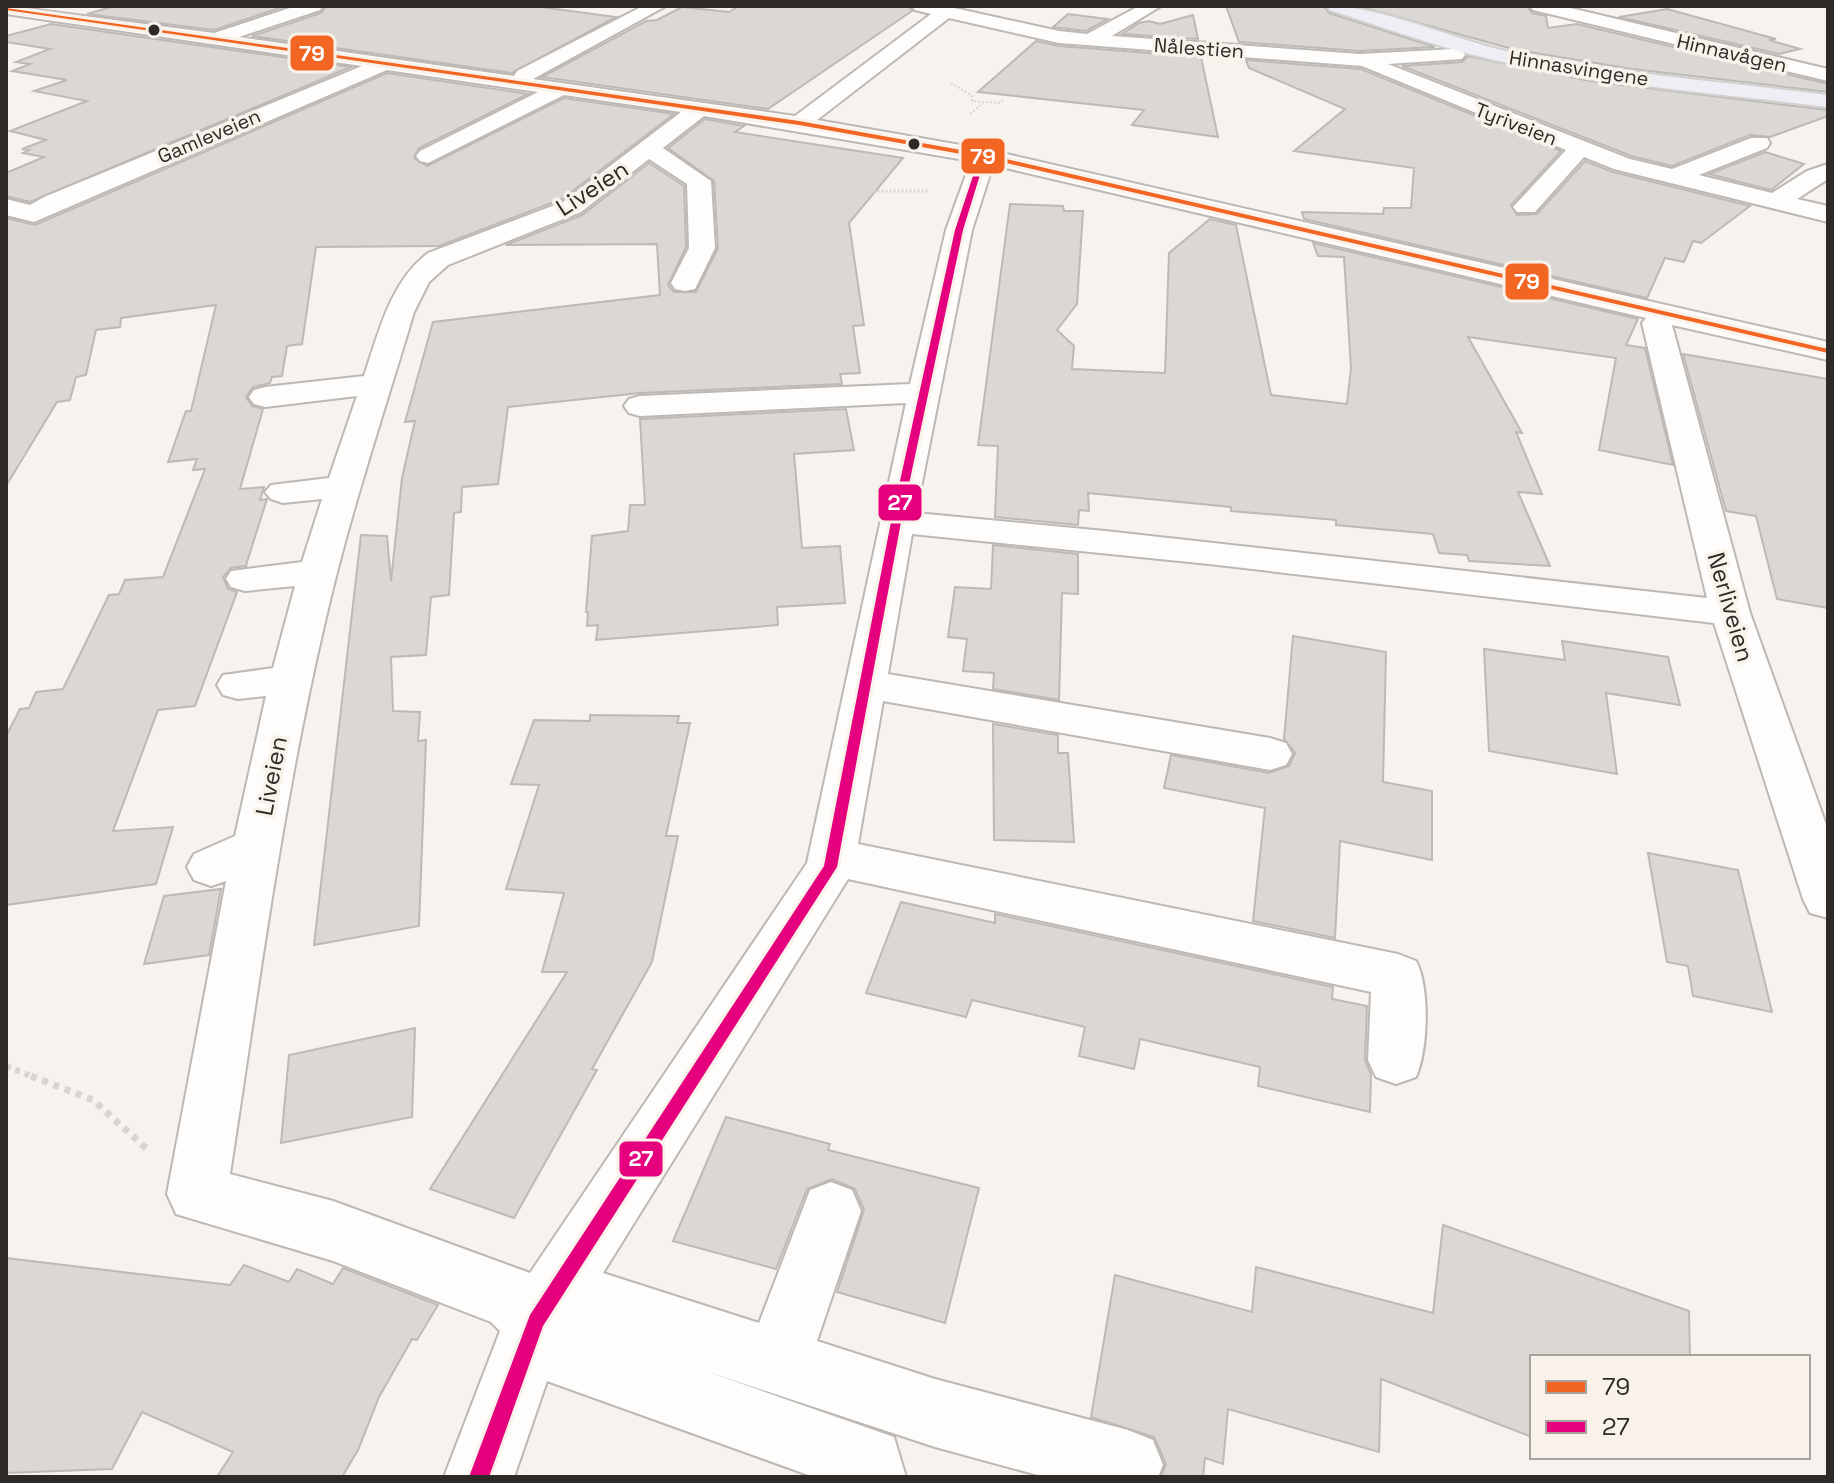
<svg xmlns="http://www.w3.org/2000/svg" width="1834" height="1483" viewBox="0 0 1834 1483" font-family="'Space Grotesk',sans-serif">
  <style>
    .building { fill: #dad7d4; stroke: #bcb9b6; stroke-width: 2 }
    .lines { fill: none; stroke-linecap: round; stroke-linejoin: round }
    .minor-casing { stroke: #bbb8b5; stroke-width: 4 }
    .major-casing { stroke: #d2d0ce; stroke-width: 4 }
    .path-far3 { stroke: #d7d5d4; stroke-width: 2; stroke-dasharray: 2 2; stroke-linecap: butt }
    .path-far2 { stroke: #d7d5d4; stroke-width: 3; stroke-dasharray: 2 2; stroke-linecap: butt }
    .path-far1 { stroke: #d7d5d4; stroke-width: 6; stroke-dasharray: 5 5; stroke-linecap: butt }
    .path { stroke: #d7d5d4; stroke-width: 7; stroke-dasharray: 6 6; stroke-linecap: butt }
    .minor { fill: #fefdfc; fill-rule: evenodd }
    .major { fill: #edeff4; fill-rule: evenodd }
    .bus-1-casing { stroke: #f9f2eb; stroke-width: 6 }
    .bus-2-casing { stroke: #f9f2eb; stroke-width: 6 }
    .bus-1 { fill: #f26522; fill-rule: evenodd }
    .bus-2 { fill: #e5007d; fill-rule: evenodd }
    .bus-dot { fill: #2d2a28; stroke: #f9f2eb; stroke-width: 3 }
    .labels { text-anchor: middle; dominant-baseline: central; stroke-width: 7; stroke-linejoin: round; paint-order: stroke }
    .far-street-label { font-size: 20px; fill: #2d2a28; stroke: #f9f2eb }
    .street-label { font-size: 24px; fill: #2d2a28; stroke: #f9f2eb }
    .line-badge { stroke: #f9f2eb; stroke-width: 3 }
    .badge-label { font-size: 22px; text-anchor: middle; font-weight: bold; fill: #fff }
  </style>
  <rect width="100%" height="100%" fill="#f6f2ee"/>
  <!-- building -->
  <g class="building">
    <polygon points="115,6 286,6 214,30 87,14"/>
    <polygon points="326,6 533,6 616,17 512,73 252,36 321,13"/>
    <polygon points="739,6 909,6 912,11 768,109 542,77 646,21 657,20 682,7 729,12"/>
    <polygon points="1226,6 1324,6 1329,13 1435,47 1360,51 1239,42"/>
    <polygon points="1357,6 1527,6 1532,13 1546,16 1548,28 1577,24 1828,84 1828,92 1632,69 1516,50"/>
    <polygon points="1667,9 1776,39 1769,40 1800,49 1779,54 1619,17"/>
    <polygon points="1068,14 1108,19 1086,31 1053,27"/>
    <polygon points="1193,15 1198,39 1122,34 1139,23 1149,21 1160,24"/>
    <polygon points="51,24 351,67 30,202 6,196 6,173 44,157 23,153 29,150 22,149 46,140 10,131 87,101 34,91 67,80 12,71 30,64 16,62 50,49 6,42 6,36"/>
    <polygon points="1036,41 1059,46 1201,57 1218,137 1132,125 1144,110 978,92"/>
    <polygon points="1468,56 1590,81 1828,110 1828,116 1770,137 1750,135 1672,166 1631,156 1402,66 1462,62"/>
    <polygon points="1246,60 1361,69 1561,151 1511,205 1517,215 1537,214 1585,161 1613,172 1750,206 1701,243 1693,241 1684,262 1665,258 1647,298 1304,219 1302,212 1383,214 1384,208 1411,208 1414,168 1294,151 1345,109 1249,68"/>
    <polygon points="387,73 528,94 419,148 414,158 427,166 564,98 674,114 562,199 439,246 316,247 302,344 287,346 282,376 272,377 270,383 253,387 246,397 252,406 263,409 240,489 264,487 260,500 267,499 247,562 246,566 231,568 223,577 228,589 237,592 195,706 158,710 113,831 173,827 156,884 6,905 6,736 20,709 29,708 36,692 63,689 109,595 119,594 125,580 163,577 205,469 193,470 197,459 168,462 186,411 191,411 216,305 121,318 120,327 96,330 86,375 76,377 70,400 57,402 6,486 6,218 35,225"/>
    <polygon points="705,119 744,126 735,132 903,158 849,223 864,325 853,326 860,373 840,374 842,384 640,393 508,407 498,484 462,487 461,512 454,513 449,595 431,597 426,655 391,657 393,711 420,712 418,741 426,740 419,926 314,945 361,535 387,536 391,581 402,478 415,421 405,422 433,322 660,295 657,244 506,245 582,215 649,163 684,186 686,247 668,285 674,292 696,292 718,248 714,181 668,148"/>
    <polygon points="1765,152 1804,164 1771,190 1709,174"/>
    <polygon points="1010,204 1063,206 1064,211 1083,211 1077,304 1057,330 1074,346 1072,369 1165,373 1169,253 1210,219 1236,225 1271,395 1347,404 1351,368 1344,257 1318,256 1313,243 1638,319 1626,345 1645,348 1673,465 1599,450 1616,358 1468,337 1522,433 1516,432 1542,494 1518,492 1550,566 1469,561 1467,555 1439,553 1433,534 1336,525 1336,520 1231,511 1231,507 1088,493 1089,511 1079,510 1078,525 995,517 998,446 978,445"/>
    <polygon points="1683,354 1828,379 1828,608 1777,599 1756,516 1726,511"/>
    <polygon points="846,409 854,450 794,454 802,548 840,546 845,603 777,607 778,625 596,640 598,625 587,626 588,612 586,612 592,536 628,531 630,505 645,505 640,419"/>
    <polygon points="993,545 1078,554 1078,594 1062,593 1059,700 993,689 994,673 963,671 967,639 948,637 955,587 991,589"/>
    <polygon points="1293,636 1386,652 1383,782 1432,791 1432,860 1340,841 1335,938 1253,921 1265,808 1164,788 1171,755 1269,773 1289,766 1295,753 1284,739"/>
    <polygon points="1562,641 1668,657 1680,705 1606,693 1617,774 1489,751 1484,649 1565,660"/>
    <polygon points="590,715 679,716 677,723 690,723 666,836 678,836 652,962 592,1069 597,1070 514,1218 430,1189 567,972 542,972 564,893 506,889 539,785 511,784 534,720 590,721"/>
    <polygon points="993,724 1058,735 1058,753 1068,753 1074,842 994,840"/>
    <polygon points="1648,853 1738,870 1772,1012 1693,996 1688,966 1667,962"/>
    <polygon points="221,889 209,955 144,964 164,896"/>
    <polygon points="901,902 995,923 995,914 1333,987 1332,999 1367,1006 1365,1060 1371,1074 1370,1112 1258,1086 1260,1067 1140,1039 1134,1069 1079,1056 1085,1027 972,1000 966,1017 866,993"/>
    <polygon points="415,1028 412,1117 281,1143 289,1055"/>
    <polygon points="726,1117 830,1144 828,1150 979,1188 945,1323 837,1292 864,1210 855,1189 832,1179 807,1189 776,1269 673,1241"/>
    <polygon points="1443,1225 1689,1311 1690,1357 1532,1357 1532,1437 1381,1379 1379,1452 1228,1409 1223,1464 1205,1458 1203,1477 1161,1477 1166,1464 1154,1437 1091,1417 1115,1275 1252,1312 1256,1267 1433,1313"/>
    <polygon points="6,1258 230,1285 244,1265 289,1282 297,1269 333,1284 343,1268 438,1305 417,1340 412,1339 379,1397 358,1450 342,1477 217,1477 233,1452 142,1412 112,1469 6,1473"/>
  </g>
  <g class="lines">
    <defs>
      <g id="minor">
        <path d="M6,6L214,33L296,6H323L320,10L239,37L514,76L517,71L643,6H666L533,79L795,116L931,14L915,10L912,6H945L1059,31L1087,34L1139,6H1161L1112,36L1360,54L1455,49L1462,51L1465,55L1462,59L1388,64L1630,159L1672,169L1751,138H1767L1770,143L1767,148L1699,175L1772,193L1807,171L1828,164V179L1797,199L1828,206V222L1614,169L1584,157L1535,212H1517L1513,207L1566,150L1362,66L1059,43L949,18L817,120L989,150L1828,342V360L1672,325L1750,613L1828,830V918L1810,913L1803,899L1714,623L1209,564L912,534L888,674L1270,738L1286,743L1292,754L1286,765L1270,770L883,701L858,844L1398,954L1416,961C1430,987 1428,1050 1416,1077L1396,1084L1376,1077L1368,1060L1371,992L848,879L603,1273L759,1323L810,1190L831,1182L852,1190L861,1211L817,1341L935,1379L1128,1430L1153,1440L1163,1465L1158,1477H1045L935,1447L705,1371L894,1437L906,1477H814L547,1381L514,1477H444L500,1331L491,1322L333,1261L176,1214L167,1194L226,881L211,886L194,880L187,867L194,854L235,836L266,696L238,699L223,695L217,685L223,675L273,668L295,586L245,591L231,587L226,579L231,571L302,562L322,499L283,503L271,499L265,492L271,485L329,478L357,396L265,407L254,404L249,397L254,390L265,387L364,376C379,332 390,282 428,253L563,202L681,112L564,95L428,163L420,161L416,156L420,151L538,92L387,70L34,222L6,215V199L30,205L44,197L362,66L6,14ZM704,116L971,161L946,230L910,384L640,396L629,399L624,406L629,413L640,416L906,403L807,863L530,1273L333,1201L230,1174C258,991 282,806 324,626C348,519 383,416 414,312L429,282L448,265L581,212L649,159L687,184L689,248L671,283L675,289L685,291L695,289L715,248L711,181L663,148ZM993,165L1646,318L1642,323L1707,598L1105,531L916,513L972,230Z"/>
        <polygon points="1530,6 1562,6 1828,69 1828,81 1533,10"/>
      </g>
      <path id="major" d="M1327,6C1384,6 1455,41 1515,53C1618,73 1724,82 1828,95V107C1723,94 1616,86 1512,64C1450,51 1390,30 1330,10Z"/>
    </defs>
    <!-- minor casing -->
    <use href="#minor" class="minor-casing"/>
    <!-- major casing -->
    <use href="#major" class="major-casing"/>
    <!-- path-far3 -->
    <g class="path-far3">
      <polyline points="951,83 972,96 972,101 999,103 1003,100"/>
      <polyline points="970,114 983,103"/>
    </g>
    <!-- path-far2 -->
    <g class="path-far2">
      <polyline points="782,200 873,191 929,191"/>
      <polyline points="123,218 238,215"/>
    </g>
    <!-- path-far1 -->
    <polyline class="path-far1" points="6,1066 36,1078"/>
    <!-- path -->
    <polyline class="path" points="31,1076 93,1100 147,1149"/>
    <!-- minor -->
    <use href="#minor" class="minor"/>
    <!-- major -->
    <use href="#major" class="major"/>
    <defs>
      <polygon id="bus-1" points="6,8 799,121 989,155 1828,349 1828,353 989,159 799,125 6,10"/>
      <polygon id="bus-2" points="989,155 992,157 983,165 963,230 901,522 837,867 543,1326 489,1477 469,1477 530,1315 824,866 891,522 955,230 977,164"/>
    </defs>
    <!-- bus-1 casing -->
    <use href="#bus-1" class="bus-1-casing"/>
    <!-- bus-2 casing -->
    <use href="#bus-2" class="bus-2-casing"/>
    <!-- bus-1 -->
    <use href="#bus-1" class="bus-1"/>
    <!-- bus-2 -->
    <use href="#bus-2" class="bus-2"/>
  </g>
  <!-- markers -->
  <g class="bus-dot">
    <circle cx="154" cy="30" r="7"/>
    <circle cx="914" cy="144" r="7"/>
  </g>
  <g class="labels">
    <!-- far-street labels -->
    <g class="far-street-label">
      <text transform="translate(1199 48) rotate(4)">Nålestien</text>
      <text transform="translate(1732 53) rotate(13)">Hinnavågen</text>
      <text transform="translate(1579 68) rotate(9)">Hinnasvingene</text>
      <text transform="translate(1516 124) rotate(21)">Tyriveien</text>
      <text transform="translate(209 136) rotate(-23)">Gamleveien</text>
    </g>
    <!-- street labels -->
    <g class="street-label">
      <text transform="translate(592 188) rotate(-33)">Liveien</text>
      <text transform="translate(1731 607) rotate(74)">Nerliveien</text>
      <text transform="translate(271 776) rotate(-79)">Liveien</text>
    </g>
  </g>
  <g class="line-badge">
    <rect x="289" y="34" width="46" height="38" rx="8" fill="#f26522"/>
    <rect x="960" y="137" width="46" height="38" rx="8" fill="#f26522"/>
    <rect x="1504" y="262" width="46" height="39" rx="8" fill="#f26522"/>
    <rect x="877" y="483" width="46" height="39" rx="8" fill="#e5007d"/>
    <rect x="618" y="1140" width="46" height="38" rx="8" fill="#e5007d"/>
  </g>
  <g class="badge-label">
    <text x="312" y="61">79</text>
    <text x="983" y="164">79</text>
    <text x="1527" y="289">79</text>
    <text x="900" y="510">27</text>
    <text x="641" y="1166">27</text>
  </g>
  <!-- border -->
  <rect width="1834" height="1483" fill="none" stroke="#2d2a28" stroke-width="16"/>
  <!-- legend -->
  <rect x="1530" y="1355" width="280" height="104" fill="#f9f2eb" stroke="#a7a29d" stroke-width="2"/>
  <rect x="1546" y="1381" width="40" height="12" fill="#f26522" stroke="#a7a29d" stroke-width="2"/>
  <text x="1602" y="1395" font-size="24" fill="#2d2a28">79</text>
  <rect x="1546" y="1421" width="40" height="12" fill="#e5007d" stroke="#a7a29d" stroke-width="2"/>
  <text x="1602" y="1435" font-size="24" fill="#2d2a28">27</text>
</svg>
